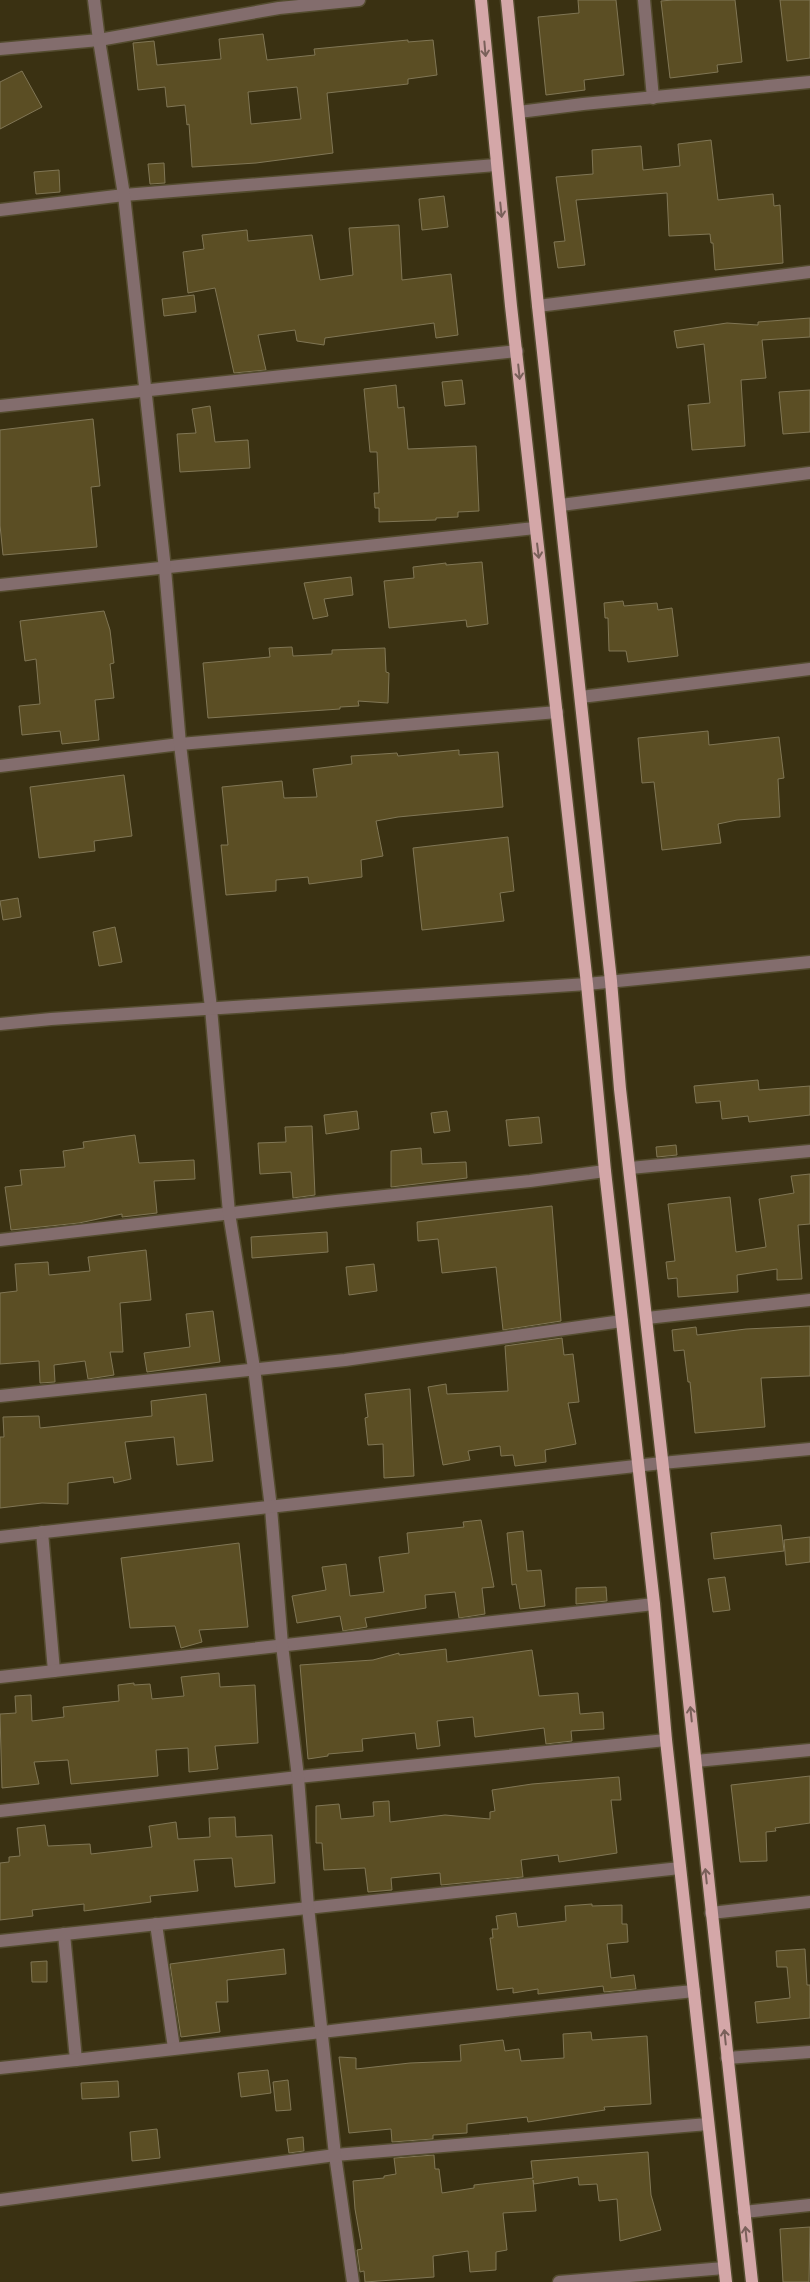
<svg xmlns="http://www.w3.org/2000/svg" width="810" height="2282" viewBox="0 0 810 2282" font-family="'DejaVu Sans',sans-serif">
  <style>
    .building { fill: #5b4e24; stroke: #807655; fill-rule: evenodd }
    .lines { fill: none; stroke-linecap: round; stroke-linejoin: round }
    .minor-casing { stroke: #544c2f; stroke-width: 15 }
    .tertiary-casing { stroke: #544c2f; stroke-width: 15 }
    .primary-casing { stroke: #544c2f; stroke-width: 15 }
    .minor { stroke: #836d6d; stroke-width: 12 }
    .tertiary { stroke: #836d6d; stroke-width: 12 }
    .primary { stroke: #d4a7a8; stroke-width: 12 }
    .oneway { stroke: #79605a }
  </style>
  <rect width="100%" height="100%" fill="#3a3112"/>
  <!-- building -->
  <g class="building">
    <polygon points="578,0 616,0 624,75 584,80 585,90 546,95 538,17 579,13"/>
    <polygon points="673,0 735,0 742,62 717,65 718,72 670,78 661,1"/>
    <polygon points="780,0 810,0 810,58 787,61"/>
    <path d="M263,34L267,60L315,55L314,49L408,40V42L433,40L437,75L408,79V84L327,93L333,153L256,163L192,167L189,124L187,125L185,105L167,107L165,87L138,90L133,43L154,41L157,65L221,59L219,39ZM297,87L301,119L251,124L248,92Z"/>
    <polygon points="22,71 42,107 0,129 0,82"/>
    <polygon points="711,140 718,200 773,194 774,206 780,205 783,263 715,270 713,243 711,243 710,234 669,236 667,193 576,200 585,265 558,268 554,242 565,241 556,177 593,174 592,150 641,146 643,170 680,166 678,144"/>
    <polygon points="164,163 165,183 150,184 148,164"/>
    <polygon points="59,170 60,192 36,194 34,172"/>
    <polygon points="444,196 448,227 422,230 419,199"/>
    <polygon points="399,225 402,280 451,274 458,335 436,338 434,323 325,338 324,345 297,341 295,330 258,335 266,370 234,373 215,288 188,293 183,252 204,249 202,235 247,230 248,241 312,235 320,280 353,275 349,228"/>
    <polygon points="194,295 196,312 164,316 162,299"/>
    <polygon points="810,318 810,337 762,340 766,378 741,380 745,446 692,450 688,405 710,403 704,344 677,348 674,331 727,323 758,325 758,322"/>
    <polygon points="462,380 465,404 445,406 442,382"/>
    <polygon points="396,385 398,408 404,407 408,449 476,446 479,511 458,512 458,517 436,518 436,520 379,522 379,508 375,508 374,493 379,493 377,452 370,452 364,389"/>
    <polygon points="810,390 810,432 783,434 779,392"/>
    <polygon points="210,406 215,442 248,440 250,468 180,472 177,434 196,433 192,409"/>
    <polygon points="93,419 100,486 91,487 97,547 3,555 0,525 0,430"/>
    <polygon points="482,562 488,624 467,627 466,620 389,628 384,581 414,578 413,567 446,563 446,565"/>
    <polygon points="351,577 353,595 324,599 328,616 313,619 304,583"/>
    <polygon points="623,601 624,606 657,603 658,610 672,608 678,656 628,662 626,651 609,651 608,618 605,618 604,603"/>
    <polygon points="104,611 110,630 114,663 110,664 114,698 95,700 99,740 62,744 60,731 22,735 19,706 40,704 36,659 25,661 20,621"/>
    <polygon points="292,647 293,656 332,654 332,650 385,648 386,672 389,673 388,703 358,701 359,706 340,707 340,709 208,718 203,663 270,657 269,648"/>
    <polygon points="708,731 709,745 779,737 784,778 778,779 780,817 737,820 718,824 721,843 662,850 654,782 642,783 638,738"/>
    <polygon points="459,750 459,755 498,752 503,807 398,817 376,821 383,856 361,860 362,877 309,884 308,877 276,880 276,891 226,895 221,845 228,845 222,787 282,781 284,798 317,797 313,769 352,764 351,756 397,753 398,756"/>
    <polygon points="124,775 132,836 94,841 95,851 39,858 30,787"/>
    <polygon points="508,837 514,891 500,893 504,921 422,930 413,848"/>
    <polygon points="18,898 21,917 3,920 0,901"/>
    <polygon points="115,927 122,962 99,966 93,932"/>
    <polygon points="758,1080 759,1090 810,1086 810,1115 749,1122 748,1116 722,1119 720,1101 696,1103 694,1086"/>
    <polygon points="357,1111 359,1129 326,1134 324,1115"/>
    <polygon points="447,1111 450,1131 434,1133 431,1113"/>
    <polygon points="539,1117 542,1143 509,1146 506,1120"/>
    <polygon points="312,1126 315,1195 293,1198 291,1172 260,1174 258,1143 286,1142 285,1127"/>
    <polygon points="135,1135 139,1163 194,1160 195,1179 154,1181 157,1213 122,1217 122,1214 79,1223 11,1230 5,1187 22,1185 20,1170 65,1167 63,1151 84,1148 83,1142"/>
    <polygon points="676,1145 677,1155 657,1157 656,1147"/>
    <polygon points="421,1148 422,1164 466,1162 467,1178 391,1187 391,1151"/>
    <polygon points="810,1174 810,1224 798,1225 802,1279 777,1280 777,1269 737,1275 738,1292 678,1297 677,1278 668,1279 666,1262 675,1261 668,1204 730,1197 736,1252 766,1247 759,1199 794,1193 791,1176"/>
    <polygon points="552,1206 561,1321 503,1330 496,1267 442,1273 438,1239 418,1241 417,1222"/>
    <polygon points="327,1232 328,1252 252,1258 251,1237"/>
    <polygon points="146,1250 151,1300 120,1303 123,1352 110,1352 114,1375 88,1379 85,1361 54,1365 55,1382 40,1383 39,1361 0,1364 0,1293 17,1291 15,1264 48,1262 49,1275 90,1271 88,1257"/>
    <polygon points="374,1264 377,1291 349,1295 346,1267"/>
    <polygon points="213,1311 220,1362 147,1372 144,1353 190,1347 186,1314"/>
    <polygon points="810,1326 810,1376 761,1378 765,1427 695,1433 690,1382 688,1382 684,1350 674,1351 672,1330 696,1327 697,1335 746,1329"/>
    <polygon points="562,1338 564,1355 573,1354 579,1402 568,1403 576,1444 545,1450 546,1462 515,1466 513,1455 501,1456 500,1446 468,1451 470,1460 443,1465 428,1387 446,1384 447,1394 508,1391 505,1346"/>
    <polygon points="410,1389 414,1476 384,1478 383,1444 368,1445 365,1418 368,1417 365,1394"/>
    <polygon points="206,1394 213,1461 177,1465 174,1437 125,1442 131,1479 114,1483 113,1477 68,1483 68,1504 42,1503 0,1508 0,1437 4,1437 3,1417 39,1416 40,1428 152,1416 151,1401"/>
    <polygon points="481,1520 494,1587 482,1588 485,1614 459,1618 455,1592 425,1595 426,1608 365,1618 367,1627 343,1631 340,1616 297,1623 292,1596 326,1590 322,1567 346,1564 350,1596 384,1592 379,1557 409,1553 407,1533 464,1527 463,1522"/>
    <polygon points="781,1525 784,1551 714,1559 711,1533"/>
    <polygon points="523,1531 527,1571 541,1570 545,1606 520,1609 516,1584 512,1585 507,1533"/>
    <polygon points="810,1537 810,1562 786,1565 784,1540"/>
    <polygon points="239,1543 248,1627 199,1630 202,1642 181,1648 175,1626 130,1628 121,1558"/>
    <polygon points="725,1577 730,1610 713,1612 708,1579"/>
    <polygon points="606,1587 607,1601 576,1604 576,1588"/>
    <polygon points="446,1649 447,1662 532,1650 539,1696 578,1693 580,1714 603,1712 604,1729 571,1731 572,1741 546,1744 544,1728 475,1737 473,1717 437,1721 440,1746 417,1749 415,1733 362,1739 363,1751 328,1754 328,1756 308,1759 300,1665 373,1660 399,1653 399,1655"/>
    <polygon points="219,1673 220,1687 255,1685 258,1743 215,1746 218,1769 189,1772 188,1748 156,1750 158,1776 71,1784 68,1760 34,1762 39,1784 2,1788 0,1714 16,1713 15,1696 31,1695 32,1721 64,1717 63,1707 119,1701 118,1685 134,1683 134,1685 150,1684 152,1699 184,1696 181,1677"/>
    <polygon points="810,1776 810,1823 775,1828 776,1831 766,1832 767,1861 740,1862 731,1785"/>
    <polygon points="619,1777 621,1800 611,1800 617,1853 559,1862 558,1855 521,1860 523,1877 441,1885 440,1873 391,1878 392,1890 368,1892 365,1868 324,1870 322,1843 316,1843 316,1806 339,1804 341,1819 374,1816 373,1802 389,1801 390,1822 445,1815 490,1819 490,1812 495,1811 492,1790 532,1784"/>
    <polygon points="235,1817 236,1837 272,1835 275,1883 235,1887 232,1858 194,1860 198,1891 150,1896 151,1902 84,1911 84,1904 32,1910 33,1916 0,1920 0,1863 9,1862 9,1857 20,1856 17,1828 45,1825 48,1846 90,1844 91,1854 152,1847 149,1826 176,1822 178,1839 210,1837 209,1818"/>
    <polygon points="592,1904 592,1906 622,1905 622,1924 627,1924 628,1942 607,1944 611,1978 634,1975 636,1989 604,1992 603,1986 538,1994 538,1989 513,1993 513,1988 497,1990 490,1938 493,1938 492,1929 498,1929 496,1916 516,1913 518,1927 566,1921 565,1906"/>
    <polygon points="284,1949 286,1974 227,1980 228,2002 216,2002 220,2032 181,2037 170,1964"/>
    <polygon points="805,1949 807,1985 810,1985 810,2018 757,2023 755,2002 790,1998 787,1967 777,1967 776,1951"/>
    <polygon points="47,1961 47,1982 32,1982 31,1962"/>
    <polygon points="591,2032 592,2040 647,2036 651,2104 604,2107 605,2110 528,2122 527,2117 467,2124 467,2133 433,2135 433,2139 392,2142 391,2129 349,2133 339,2057 356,2058 356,2069 410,2063 461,2061 460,2045 503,2040 505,2051 519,2049 521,2061 564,2058 563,2034"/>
    <polygon points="268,2070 271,2093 241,2097 238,2073"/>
    <polygon points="288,2080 291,2110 276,2111 273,2082"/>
    <polygon points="118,2081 119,2097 82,2099 81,2083"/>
    <polygon points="157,2129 160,2158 132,2161 130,2132"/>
    <polygon points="303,2137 304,2151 289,2153 287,2139"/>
    <polygon points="648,2152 651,2195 661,2230 620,2241 617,2199 599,2201 597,2184 579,2185 578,2177 534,2184 533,2180 536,2211 503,2213 507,2250 496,2252 496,2270 470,2272 468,2251 433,2256 434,2277 365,2282 364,2271 360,2272 357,2250 362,2249 355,2209 353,2181 384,2178 384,2176 396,2174 394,2158 434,2155 435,2169 439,2169 442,2193 474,2188 474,2185 533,2178 531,2161"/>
    <polygon points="810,2227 809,2282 783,2282 780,2229"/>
  </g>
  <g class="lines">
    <defs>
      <g id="minor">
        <polyline points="644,0 653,98"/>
        <polyline points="0,49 99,40 94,0"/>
        <polyline points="519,112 583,104 810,82"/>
        <polyline points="0,210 124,195 496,165"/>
        <polyline points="538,306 810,272"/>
        <polyline points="0,406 517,351"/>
        <polyline points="561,505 810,473"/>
        <polyline points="0,585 535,528"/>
        <polyline points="581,697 810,669"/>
        <polyline points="0,766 180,744 557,712"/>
        <polyline points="630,1168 810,1151"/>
        <polyline points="0,1240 336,1201 530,1181 605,1171"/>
        <polyline points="647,1318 810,1300"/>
        <polyline points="0,1396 345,1360 622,1321"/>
        <polyline points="662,1463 810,1449"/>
        <polyline points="42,1532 54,1671"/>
        <polyline points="0,1677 654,1604"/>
        <polyline points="696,1761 810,1750"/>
        <polyline points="0,1811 298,1777 666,1740"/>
        <polyline points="711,1913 810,1902"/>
        <polyline points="156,1924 174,2048"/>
        <polyline points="64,1934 76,2060"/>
        <polyline points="0,1941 680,1868"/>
        <polyline points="727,2058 810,2052"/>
        <path d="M0,2068C232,2044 462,2014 694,1991"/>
        <polyline points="0,2200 335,2155 708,2124"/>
        <polyline points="744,2212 810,2205"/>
        <polyline points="353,2282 335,2155 308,1907 298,1777 282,1645 271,1508 254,1368 229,1213 211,1008 180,744 165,569 124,195 99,40 279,8 359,0"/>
        <polyline points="559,2282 724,2268"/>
      </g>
      <g id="tertiary">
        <polyline points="0,1024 51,1019 587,984 810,962"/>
        <polyline points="0,1537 662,1463"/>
      </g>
      <g id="primary">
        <polyline points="481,0 511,306 587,984 605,1171 654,1604 666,1740 726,2282"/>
        <polyline points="507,0 538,306 611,981 620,1089 678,1600 752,2282"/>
      </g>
    </defs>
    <!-- minor casing -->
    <use href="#minor" class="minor-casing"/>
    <!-- tertiary casing -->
    <use href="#tertiary" class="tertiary-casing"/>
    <!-- primary casing -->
    <use href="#primary" class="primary-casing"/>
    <!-- minor -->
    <use href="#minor" class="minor"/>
    <!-- tertiary -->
    <use href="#tertiary" class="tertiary"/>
    <!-- primary -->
    <use href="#primary" class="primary"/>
  </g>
  <!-- one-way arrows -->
  <defs><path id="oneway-shaft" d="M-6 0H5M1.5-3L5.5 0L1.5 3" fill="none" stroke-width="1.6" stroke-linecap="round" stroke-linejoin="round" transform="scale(1.25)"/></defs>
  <g class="oneway">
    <use href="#oneway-shaft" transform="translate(485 49) rotate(85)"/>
    <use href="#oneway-shaft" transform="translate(501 210) rotate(84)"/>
    <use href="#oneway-shaft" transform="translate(519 372) rotate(84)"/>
    <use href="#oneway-shaft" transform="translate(538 551) rotate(83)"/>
    <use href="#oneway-shaft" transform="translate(691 1714) rotate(-96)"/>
    <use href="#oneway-shaft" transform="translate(706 1876) rotate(-96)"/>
    <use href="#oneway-shaft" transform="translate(725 2037) rotate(-96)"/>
    <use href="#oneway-shaft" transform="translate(746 2234) rotate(-96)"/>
  </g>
</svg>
